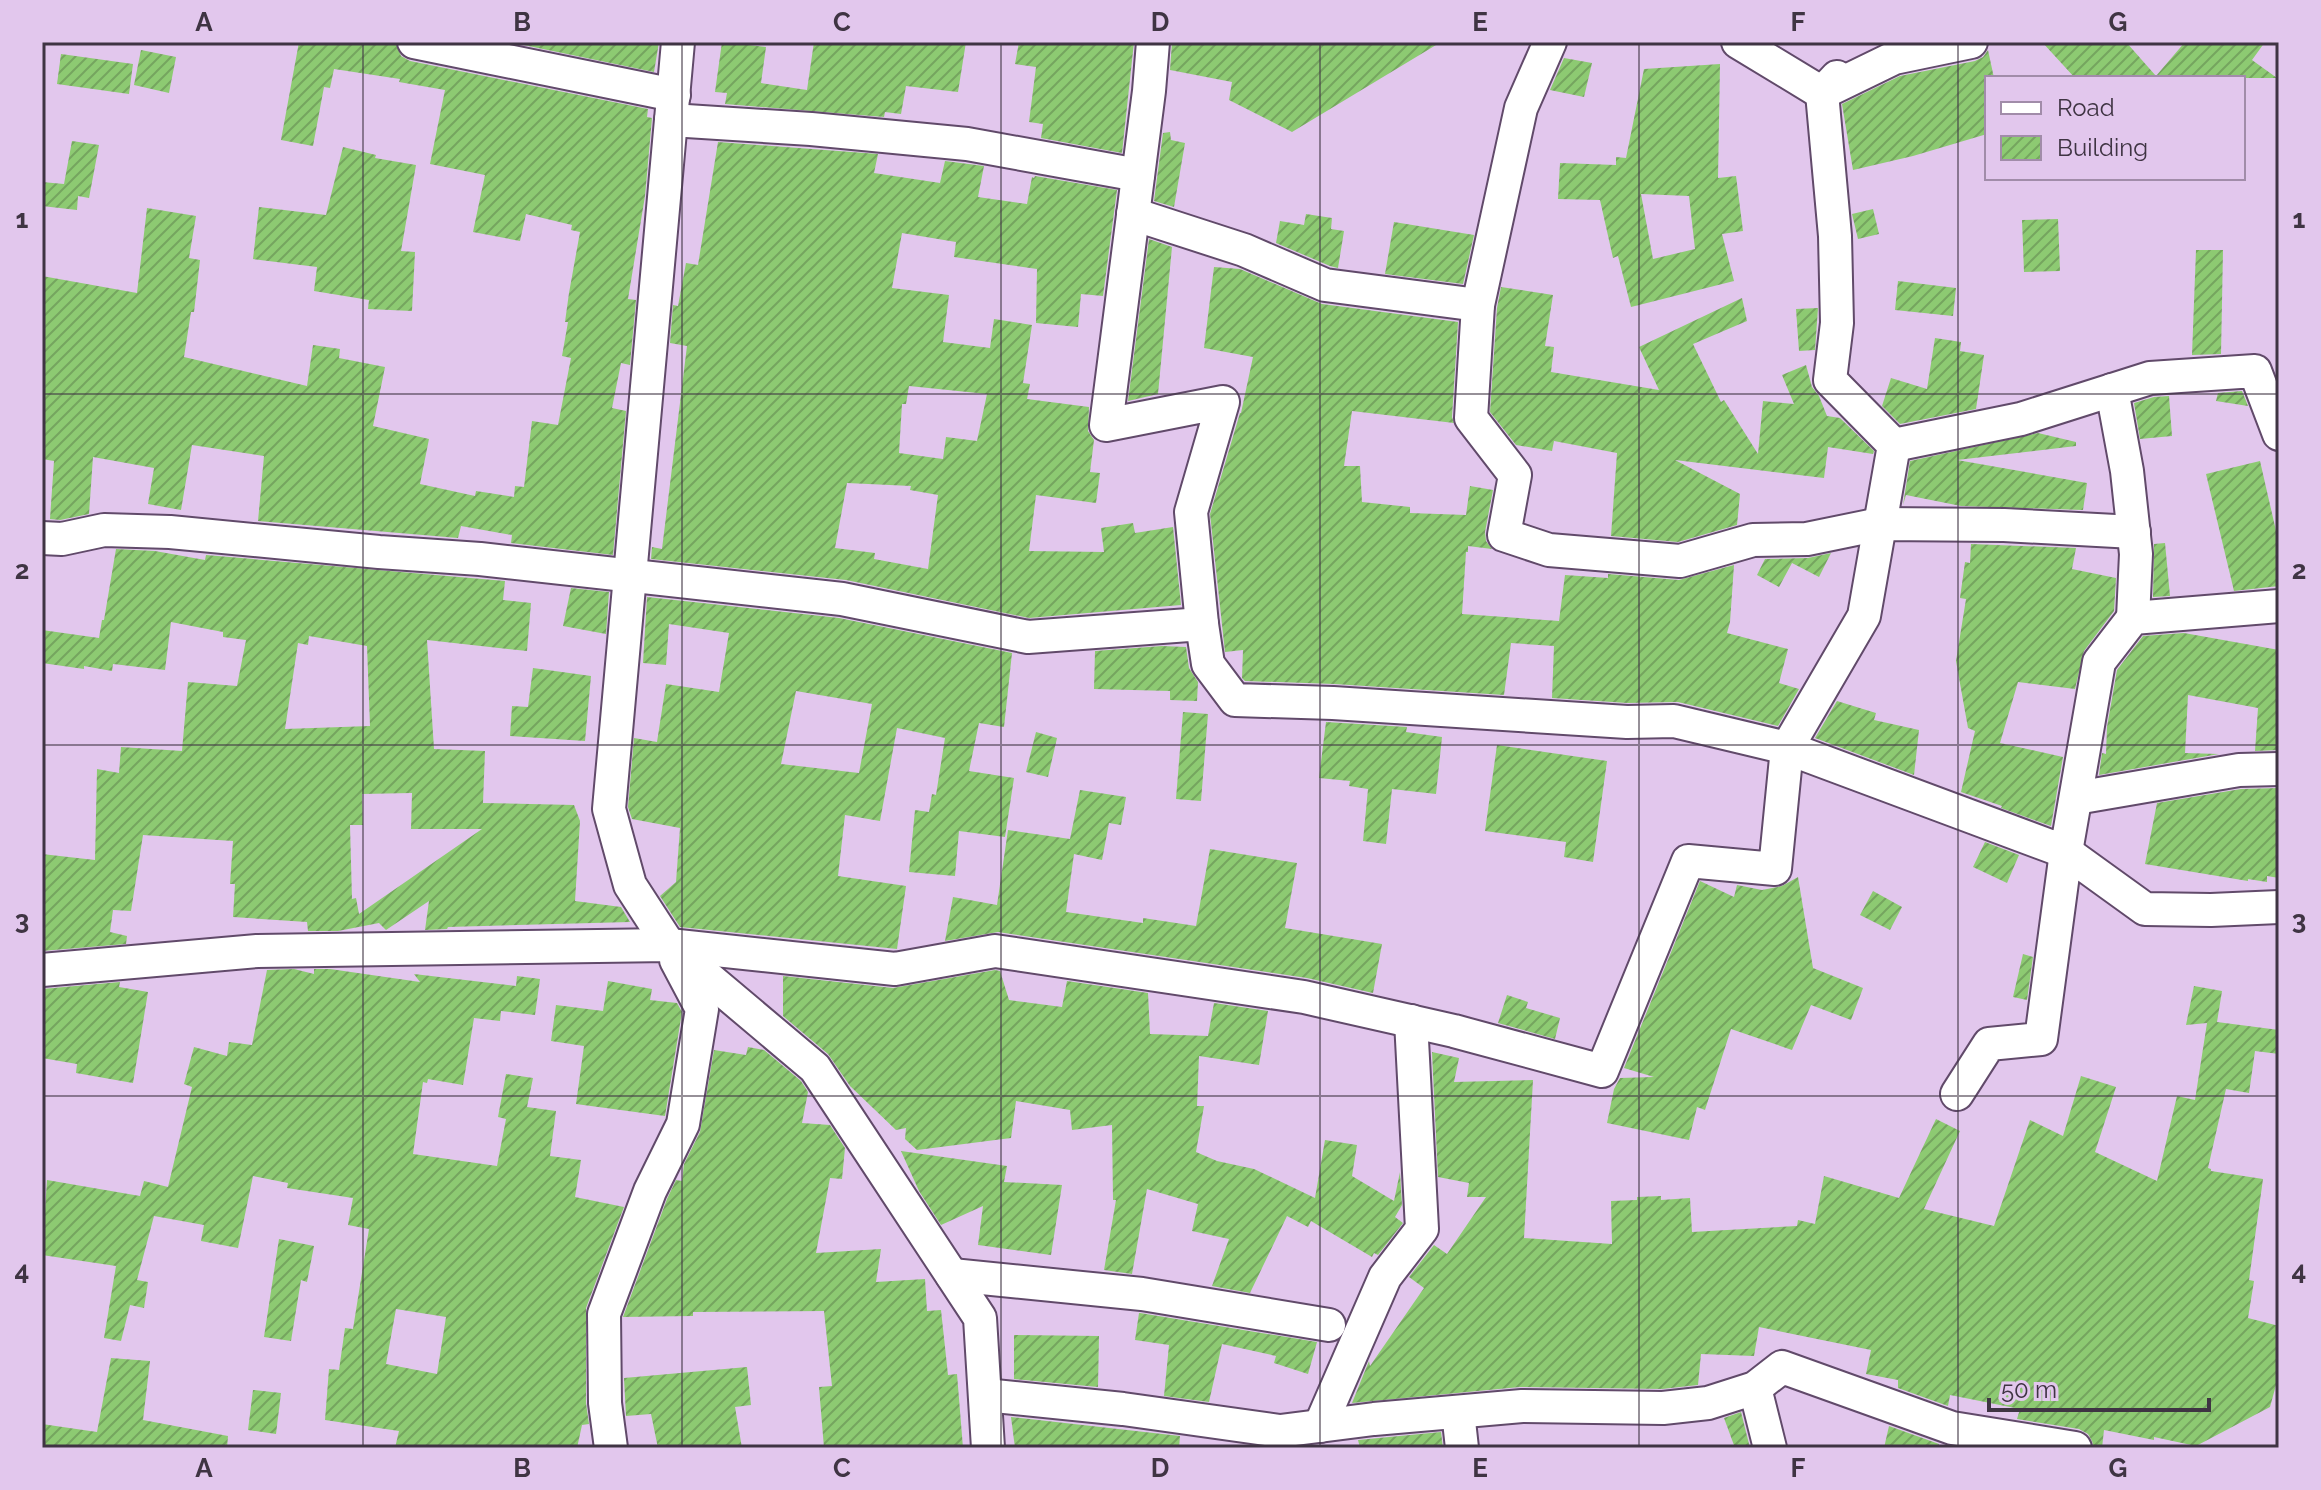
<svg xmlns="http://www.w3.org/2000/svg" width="2321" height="1490" viewBox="0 0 2321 1490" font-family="Raleway,sans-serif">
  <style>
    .building { fill: url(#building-hatch); fill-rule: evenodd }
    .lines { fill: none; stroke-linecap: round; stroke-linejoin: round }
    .minor-casing { stroke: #614a6a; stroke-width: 36 }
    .minor { stroke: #fff; stroke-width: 32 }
    .grid { fill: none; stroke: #3f3443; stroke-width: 2; stroke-opacity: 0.55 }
    .neatline { fill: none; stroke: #3f3443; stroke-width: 3 }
    .grid-label { font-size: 26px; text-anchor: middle; font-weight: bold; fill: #3f3443 }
  </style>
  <defs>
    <pattern id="building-hatch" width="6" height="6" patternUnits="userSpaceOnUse" patternTransform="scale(2)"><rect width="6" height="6" fill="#8dca72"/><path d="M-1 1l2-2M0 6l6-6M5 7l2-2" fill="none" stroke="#75a55f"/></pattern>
  </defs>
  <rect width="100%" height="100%" fill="#e2c7ed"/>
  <!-- building -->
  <g class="building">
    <polygon points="299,42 396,43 401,56 410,61 648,109 647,117 652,118 645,196 628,299 636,300 630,365 621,363 612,408 626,411 613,555 511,543 512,535 461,526 458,538 258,521 264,456 192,445 181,510 148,504 154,468 93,457 89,514 60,520 50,519 54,461 42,459 42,276 137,293 147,208 196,216 189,258 200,260 194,312 191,312 184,357 307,386 313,345 340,349 339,358 385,367 373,426 429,439 420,484 475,496 476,491 514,497 515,486 524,487 532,421 558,425 571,358 562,356 568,322 565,322 569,293 580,232 571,230 572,225 526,214 520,241 473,232 485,175 430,164 445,90 399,82 400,79 334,69 330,88 324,87 313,146 281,140"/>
    <polygon points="509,42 659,42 654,72"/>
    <polygon points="722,42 766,47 761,83 807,90 814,42 966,42 958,92 906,86 901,114 885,112 884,117 725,104 727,93 715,92"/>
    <polygon points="1019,42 1134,42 1122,153 1041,138 1043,124 1029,122 1036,67 1015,64"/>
    <polygon points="1172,42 1441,42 1292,132 1229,100 1232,82 1170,70"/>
    <polygon points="2042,42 2126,42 2156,76 2185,42 2265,42 2252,60 2277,78 2075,78"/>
    <polygon points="141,50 176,57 169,93 134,85"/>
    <polygon points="1988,50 1994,78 1987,78 1987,134 1913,156 1853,170 1842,104 1900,76 1975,61 1983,57"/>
    <polygon points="61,54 133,64 129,94 57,84"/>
    <polygon points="1564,58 1592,63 1584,97 1550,90"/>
    <path d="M1720,64L1718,178L1736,176L1743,231L1722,234L1734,281L1631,307L1618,256L1613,258L1600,200L1558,199L1560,163L1616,165V157L1626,158L1644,69ZM1641,194L1689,196L1695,249L1653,259Z"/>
    <polygon points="1170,132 1171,140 1185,143 1174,207 1154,201 1163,133"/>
    <polygon points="72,141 99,145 89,198 78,196 77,210 42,206 42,182 64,184"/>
    <path d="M718,142L878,154L874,173L940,183L945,161L984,166L978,197L1027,204L1032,177L1034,178L1035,176L1117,190L1103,296L1081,294L1078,327L1036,323L1037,269L954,257L956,242L902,233L892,288L949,295L943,342L990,348L994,319L1032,325L1023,383L1030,384L1027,399L1089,407L1088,431L1094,440L1090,472L1100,473L1096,503L1036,495L1029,551L1104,552L1101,528L1133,523L1135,533L1173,527L1181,605L1029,618L846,580L651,559L652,547L662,549L687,346L670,343L673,305L678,306L686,263L698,265ZM909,386L987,394L977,441L946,437L943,459L899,453L902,404H906ZM847,483L911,486L910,490L938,495L928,569L874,559L875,553L835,548Z"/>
    <polygon points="343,147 376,155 375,158 416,165 401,251 415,252 412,311 368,309 369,300 314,291 317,267 253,259 259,207 326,215"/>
    <polygon points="1873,209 1879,234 1858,239 1852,214"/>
    <polygon points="1306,214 1332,218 1331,229 1344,231 1338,268 1330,266 1276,243 1280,221 1304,225"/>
    <polygon points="2058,219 2060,271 2024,272 2022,220"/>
    <polygon points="1394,222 1474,235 1463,284 1385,274"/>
    <polygon points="1149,239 1172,247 1158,394 1128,401"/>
    <polygon points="2196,250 2223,250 2221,354 2192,355"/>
    <polygon points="1214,267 1240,269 1322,304 1458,322 1452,417 1454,423 1352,411 1344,466 1360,466 1362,502 1410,507 1410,513 1466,515 1470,486 1493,490 1485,532 1486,541 1492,549 1468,546 1468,552 1466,552 1462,614 1559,621 1565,575 1608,578 1608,574 1679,580 1734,565 1730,622 1727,633 1788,649 1779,683 1799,689 1778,726 1678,702 1627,703 1552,698 1554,646 1511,643 1504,695 1334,684 1245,681 1242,678 1243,650 1225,652 1210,514 1240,413 1241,413 1253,357 1204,348"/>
    <polygon points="1898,281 1956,288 1953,316 1895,310"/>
    <polygon points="1501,287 1553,295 1545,346 1554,347 1551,372 1659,390 1639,347 1742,298 1747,321 1693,344 1721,402 1724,400 1758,454 1763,401 1794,404 1782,375 1806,365 1812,387 1819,396 1827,416 1840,418 1874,451 1873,454 1828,447 1824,478 1675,460 1740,494 1737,525 1678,542 1611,536 1617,453 1554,441 1552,451 1516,445 1490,412 1497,308"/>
    <polygon points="1818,308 1815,350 1799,351 1796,309"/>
    <polygon points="1935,338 1961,342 1960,351 1984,355 1976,409 1900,424 1882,406 1891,378 1927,389"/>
    <polygon points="2242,391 2248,406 2216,401 2218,393"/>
    <polygon points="2169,396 2172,436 2140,439 2134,403 2154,397"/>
    <polygon points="2038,433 2076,442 2076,446 1957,460 2087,483 2083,510 1961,506 1906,495 1903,505 1910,461"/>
    <polygon points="2260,461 2279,544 2279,586 2234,591 2206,474"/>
    <polygon points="2165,543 2170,596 2153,597 2154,544"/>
    <polygon points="1971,544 2076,548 2072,569 2116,578 2114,611 2084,651 2075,689 2018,682 2000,743 2063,757 2051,826 2001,808 2002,806 1961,792 1975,731 1968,728 1956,661 1966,599 1960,598 1965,562 1970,563"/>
    <path d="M116,549L155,551L205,560L206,555L505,581L503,600L531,603L527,651L427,640L434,749L485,751L483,803L574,805L580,821L575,901L621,907L630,922L448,927L447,929L425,930L429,901L386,930L379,923L338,931H308L307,922L233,917L235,884H230L233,841L143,835L131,911L113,910L110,932L127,936L126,944L42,951V854L95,860L97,769L119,773L121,747L182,751L188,682L237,686L246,640L223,637V632L171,622L165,670L113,664L112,671L84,666V669L42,663V630L99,638L102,620H104ZM309,636L367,646L370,726L285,729L298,643L308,645ZM412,793L411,829H482L359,914L356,898L352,899L350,825H363L362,794Z"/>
    <polygon points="1831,553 1819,577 1792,563 1779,587 1757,575 1765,559 1808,558"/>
    <polygon points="571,588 609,592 606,634 563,626"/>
    <path d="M647,597L839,618L1012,653L1004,727L979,723L969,771L1014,778L1005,837L959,831L955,876L909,872L915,810L929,812L932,794L936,795L945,738L897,728L880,821L845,815L838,876L906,886L897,949L680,927L660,896L676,882L680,828L632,819L628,807L634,738L657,742L666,684L719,692L729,633L669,624L666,665L643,663ZM796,691L872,704L859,773L781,764Z"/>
    <polygon points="2184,633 2279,650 2279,750 2255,751 2258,708 2188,695 2185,753 2219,754 2099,775 2102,753 2106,754 2107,727 2117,670 2143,636"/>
    <polygon points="1162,646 1186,647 1189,668 1198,682 1197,701 1170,700 1170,691 1094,689 1095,651"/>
    <polygon points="533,668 591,676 585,741 510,736 512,706 528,707"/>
    <polygon points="1837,701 1876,713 1874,720 1919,730 1914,775 1815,738"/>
    <polygon points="1183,712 1208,714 1201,801 1176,799"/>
    <polygon points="1326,722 1407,727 1406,732 1442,737 1436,794 1392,789 1386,844 1363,841 1368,789 1349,786 1350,781 1319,778"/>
    <polygon points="1036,732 1057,738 1048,777 1026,772"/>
    <polygon points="1497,745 1607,761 1593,862 1564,857 1566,842 1485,831"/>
    <polygon points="2279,788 2279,878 2267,876 2267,882 2248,879 2248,881 2145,864 2157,803 2241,789"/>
    <polygon points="1080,790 1126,797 1121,825 1109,823 1102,860 1074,854 1066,912 1143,923 1143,918 1196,926 1210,849 1297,863 1285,928 1382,944 1373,993 1307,978 998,932 945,941 953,897 997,905 1008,830 1070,839"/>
    <polygon points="1985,842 2019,855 2007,883 1973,867"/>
    <polygon points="1798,877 1813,968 1863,988 1851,1020 1811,1005 1792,1050 1731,1029 1705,1110 1697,1107 1689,1140 1607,1123 1614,1089 1620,1078 1654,1077 1624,1068 1700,881 1734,897 1737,885 1762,890 1782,886"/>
    <polygon points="1873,891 1902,907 1890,930 1860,915"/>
    <polygon points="2023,954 2033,957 2027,1000 2013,997"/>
    <path d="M294,969L314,974V969H330L420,982L414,974L516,986L517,976L540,979L535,1015L501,1011L500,1021L474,1018L463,1085L428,1079L427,1083L423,1082L413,1154L497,1166L506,1119L498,1117L506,1074L533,1078L527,1107L556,1111L550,1156L581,1160L575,1197L624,1207L586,1308V1403L589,1424L582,1425L577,1448H395L399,1431L325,1420L329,1369L339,1370L345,1328L353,1329L369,1229L348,1225L353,1198L287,1188L288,1183L253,1176L238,1248L201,1241L204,1225L154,1216L137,1280L148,1282L144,1308L130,1305L121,1341L104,1338L116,1266L42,1255L47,1180L140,1196L144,1181L168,1187L192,1087L184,1084L194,1047L227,1056L229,1042L252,1045L267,970ZM396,1309L446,1317L437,1374L386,1364Z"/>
    <polygon points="995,970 1000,971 1009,1000 1062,1007 1067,981 1148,993 1150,1034 1208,1036 1214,1003 1268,1011 1259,1065 1199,1056 1197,1106 1204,1106 1196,1152 1217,1161 1254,1169 1315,1198 1325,1140 1357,1145 1352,1176 1394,1201 1400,1172 1402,1205 1395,1217 1403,1223 1378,1255 1374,1253 1372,1257 1311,1221 1308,1227 1287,1216 1250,1293 1212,1286 1229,1239 1192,1231 1198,1204 1147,1189 1132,1274 1104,1270 1116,1200 1113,1200 1112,1125 1072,1130 1070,1110 1016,1101 1011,1138 917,1150 905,1139 906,1128 896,1130 850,1086 828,1054 783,1016 783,976 893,988"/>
    <polygon points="608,981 652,989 650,1000 677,1003 682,1012 665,1116 576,1104 584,1046 551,1041 556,1005 603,1011"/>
    <polygon points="120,982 119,987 148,992 133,1083 76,1073 77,1064 42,1058 42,989"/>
    <polygon points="2194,986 2222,991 2217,1022 2279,1030 2279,1054 2255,1051 2249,1093 2226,1089 2208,1168 2211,1169 2211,1171 2263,1179 2249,1280 2254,1281 2248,1318 2279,1326 2279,1374 2270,1407 2196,1446 2154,1437 2154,1440 2104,1430 2102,1448 2094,1448 2092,1441 2088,1434 2079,1429 2017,1419 2020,1409 1950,1395 1948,1406 1898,1388 1898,1380 1866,1374 1871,1350 1759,1327 1754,1356 1701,1354 1698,1385 1662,1389 1520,1387 1352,1403 1369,1361 1370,1366 1424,1288 1409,1277 1434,1245 1447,1254 1486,1197 1467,1197 1469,1183 1438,1177 1432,1052 1459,1058 1454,1082 1533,1080 1524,1238 1612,1244 1611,1201 1637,1200 1637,1197 1661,1196 1661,1200 1690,1198 1692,1232 1797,1226 1798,1220 1815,1224 1824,1176 1899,1198 1936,1119 1960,1131 1924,1209 1994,1226 2030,1120 2063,1136 2081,1076 2116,1087 2095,1152 2157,1181 2177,1096 2195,1100 2207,1023 2186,1025"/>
    <polygon points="1507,995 1528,1002 1526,1008 1560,1018 1555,1039 1498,1023"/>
    <polygon points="748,1047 764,1050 801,1081 808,1092 802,1123 830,1125 845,1148 842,1179 830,1178 816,1253 881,1249 876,1282 925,1279 927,1311 941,1310 948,1375 957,1374 963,1448 824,1448 819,1387 832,1386 824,1311 693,1312 693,1316 623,1317 667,1199 676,1180 682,1181 684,1164 700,1132 714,1050 746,1055"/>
    <polygon points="901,1151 1007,1166 1004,1182 1062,1185 1051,1255 978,1245 983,1206 941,1225 919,1191"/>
    <polygon points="279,1239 314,1246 307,1282 301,1280 291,1341 264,1337"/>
    <polygon points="1139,1313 1140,1313 1317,1342 1308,1374 1274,1363 1276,1356 1222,1344 1209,1402 1164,1396 1169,1345 1135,1340"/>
    <polygon points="1014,1335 1099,1336 1098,1387 1014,1379"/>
    <polygon points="111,1358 150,1361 143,1420 228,1436 227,1448 42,1448 42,1424 97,1432"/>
    <polygon points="747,1367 751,1405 735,1407 742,1448 658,1448 651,1414 626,1416 624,1378"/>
    <polygon points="253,1390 281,1393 276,1434 248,1430"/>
    <polygon points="1741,1412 1750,1448 1735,1448 1724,1418"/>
    <polygon points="1011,1417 1180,1436 1179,1448 1015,1448"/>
    <polygon points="1889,1426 1939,1444 1938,1448 1884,1448"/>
    <polygon points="1441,1432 1443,1448 1360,1448 1358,1440"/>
  </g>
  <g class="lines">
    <defs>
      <g id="minor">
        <polyline points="414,42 674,95"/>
        <polyline points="678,42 609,809 630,885 669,945 815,1068 980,1318 988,1448"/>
        <polyline points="1153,42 1149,91 1106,425 1223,402 1191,512 1202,624"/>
        <polyline points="1550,42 1521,108 1478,305 1471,418 1515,475 1504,535 1549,550 1680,561 1753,540 1807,539 1880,524 2004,525 2134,532"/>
        <polyline points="1738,42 1822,93 1837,77"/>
        <polyline points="671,120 811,129 967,144 1138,175"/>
        <polyline points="1133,214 1244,250 1325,285 1478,305"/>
        <polyline points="2112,390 2127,471 2136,554 2133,618"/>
        <polyline points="1894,445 2021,419 2150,378 2255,371 2279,434"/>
        <polyline points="42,538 62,539 104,530 170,532 379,552 480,559 842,599 1028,637 1202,624 1208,664 1235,700 1333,703 1627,722 1674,721 1787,748 2066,852 2099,662 2133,618 2279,606"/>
        <polyline points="2076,798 2239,770 2279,769"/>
        <polyline points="42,970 257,951 669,945 895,969 995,951 1304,997 1454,1031 1602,1071 1688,861 1775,869 1787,748 1864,616 1894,445 1830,380 1837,323 1835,236 1822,93 1894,58 1971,42"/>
        <polyline points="1957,1094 1989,1044 2041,1039 2066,852 2145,909 2211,910 2279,907"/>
        <polyline points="952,1275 1142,1294 1329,1325"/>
        <polyline points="1755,1388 1770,1448"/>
        <polyline points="985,1395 1123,1409 1280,1431 1374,1419 1522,1406 1663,1408 1708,1403 1755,1388 1782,1367 1952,1428 2075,1448"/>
        <polyline points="1458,1412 1462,1448"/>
        <polyline points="1320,1426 1385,1277 1422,1229 1411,1021"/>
        <polyline points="611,1448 605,1403 604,1314 650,1191 683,1124 702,1009 676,960"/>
      </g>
    </defs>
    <!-- minor casing -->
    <use href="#minor" class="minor-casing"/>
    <!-- minor -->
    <use href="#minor" class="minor"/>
  </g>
  <!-- grid -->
  <path class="grid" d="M363,42V1448M682,42V1448M1001,42V1448M1320,42V1448M1639,42V1448M1958,42V1448M42,394H2279M42,745H2279M42,1096H2279"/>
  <!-- border -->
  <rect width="2321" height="1490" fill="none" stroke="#e2c7ed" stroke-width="88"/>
  <!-- legend -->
  <rect x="1985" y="76" width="260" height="104" fill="#e2c7ed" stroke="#a18ca9" stroke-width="2"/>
  <rect x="2001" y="102" width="40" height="12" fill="#ffffff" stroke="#a18ca9" stroke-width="2"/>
  <text x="2057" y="116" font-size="24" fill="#3f3443">Road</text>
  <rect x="2001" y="136" width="40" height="24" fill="url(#building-hatch)" stroke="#a18ca9" stroke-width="2"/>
  <text x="2057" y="156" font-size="24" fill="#3f3443">Building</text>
  <!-- scale -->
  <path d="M1989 1398v12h220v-12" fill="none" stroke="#3f3443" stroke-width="4"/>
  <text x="2001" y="1398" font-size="24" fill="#3f3443" stroke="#e2c7ed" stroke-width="6" paint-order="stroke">50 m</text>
  <rect x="44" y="44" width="2233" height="1402" class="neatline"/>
  <g class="grid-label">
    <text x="204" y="31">A</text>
    <text x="522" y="31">B</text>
    <text x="842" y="31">C</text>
    <text x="1160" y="31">D</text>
    <text x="1480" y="31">E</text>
    <text x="1798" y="31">F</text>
    <text x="2118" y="31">G</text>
    <text x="22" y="228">1</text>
    <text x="2299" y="228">1</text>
    <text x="22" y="579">2</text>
    <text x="2299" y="579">2</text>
    <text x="22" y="929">3</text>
    <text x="2299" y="929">3</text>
    <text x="22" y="1280">4</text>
    <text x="2299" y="1280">4</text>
    <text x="204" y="1477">A</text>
    <text x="522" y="1477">B</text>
    <text x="842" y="1477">C</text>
    <text x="1160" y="1477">D</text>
    <text x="1480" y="1477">E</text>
    <text x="1798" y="1477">F</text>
    <text x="2118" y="1477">G</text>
  </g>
</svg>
